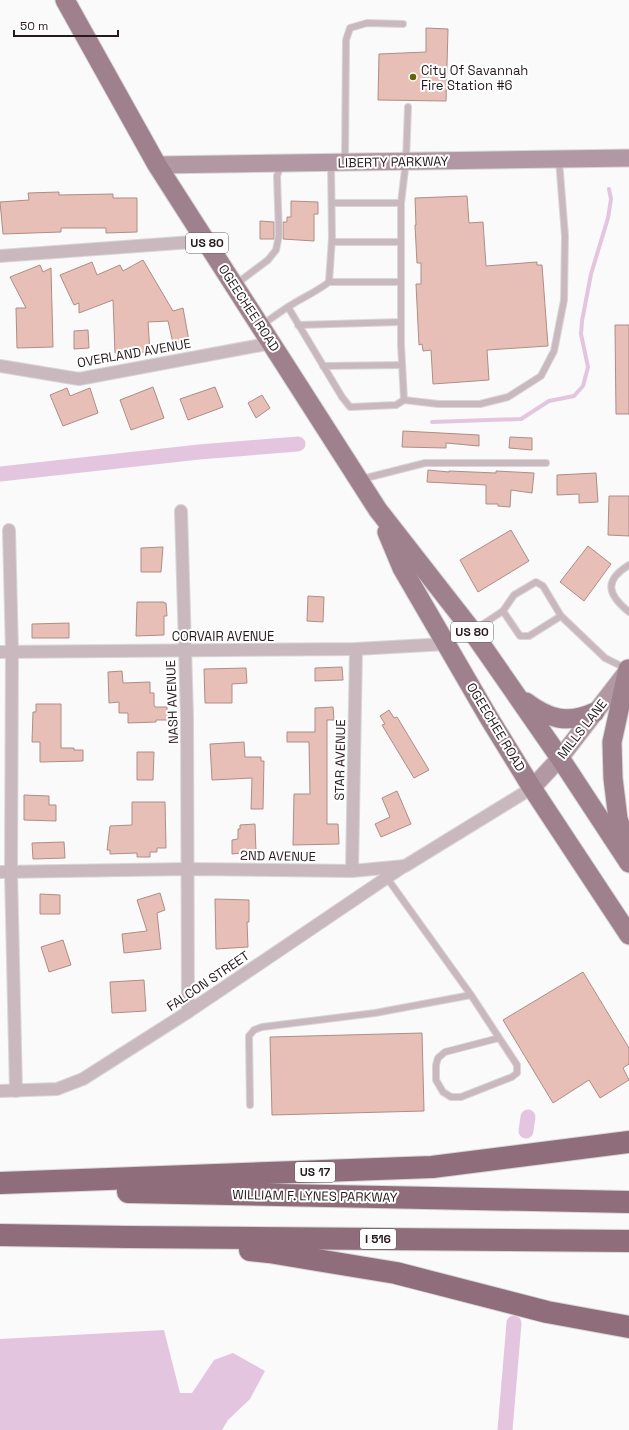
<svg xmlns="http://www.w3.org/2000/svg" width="629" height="1430" viewBox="0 0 629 1430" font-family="'Space Grotesk',sans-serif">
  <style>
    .water { fill: #e4c5df }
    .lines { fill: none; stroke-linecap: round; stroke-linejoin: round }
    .stream { stroke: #e4c5df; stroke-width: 4 }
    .canal { stroke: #e4c5df; stroke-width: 15 }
    .building { fill: #e8bfb6; stroke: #ae8d86 }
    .lane-casing { stroke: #d8d6d6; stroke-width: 8 }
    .street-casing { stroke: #d8d6d6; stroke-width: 14 }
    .secondary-casing { stroke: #d8d6d6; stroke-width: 19 }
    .primary-casing { stroke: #d8d6d6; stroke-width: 21 }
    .highway-casing { stroke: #d8d6d6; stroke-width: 24 }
    .lane { stroke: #cab8bf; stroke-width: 6 }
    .street { stroke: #cab8bf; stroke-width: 12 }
    .secondary { stroke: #b198a2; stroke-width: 17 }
    .primary { stroke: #9f818d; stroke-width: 19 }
    .highway { stroke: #906d7b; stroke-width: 22 }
    .poi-dot { fill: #5f6605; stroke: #fff; stroke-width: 1.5 }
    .labels { text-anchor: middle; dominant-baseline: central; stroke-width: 4; stroke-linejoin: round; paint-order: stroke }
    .shield { fill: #fff; stroke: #685f60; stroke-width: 1 }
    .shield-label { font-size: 12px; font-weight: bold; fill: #271a1c }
    .poi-label { font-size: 13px; fill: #271a1c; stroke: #fff; text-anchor: start }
    .street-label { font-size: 13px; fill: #271a1c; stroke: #fff }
  </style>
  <rect width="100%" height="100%" fill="#fafafa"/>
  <!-- water -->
  <polygon class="water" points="164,1330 180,1393 192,1393 214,1360 233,1353 265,1371 250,1399 228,1420 222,1430 0,1430 0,1339"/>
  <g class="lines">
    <!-- stream -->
    <polyline class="stream" points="432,422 521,419 549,401 574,396 583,386 588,367 581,334 582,321 591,274 608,218 611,199 609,189"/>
    <!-- canal -->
    <g class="canal">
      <polyline points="0,474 199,452 298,444"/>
      <polyline points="526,1131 528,1117"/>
      <polyline points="505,1430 514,1323"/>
    </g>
  </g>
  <!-- building -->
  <g class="building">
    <polygon points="426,28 448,29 446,101 378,100 379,54 426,52"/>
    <polygon points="59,192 59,195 113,194 113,198 137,198 137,232 106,233 106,228 61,228 61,232 3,234 0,202 29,200 28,193"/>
    <polygon points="467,196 469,223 483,222 486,266 537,262 537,265 542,265 548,346 487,350 489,380 433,384 431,350 423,351 422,344 419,345 416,284 421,284 421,263 417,263 415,225 416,225 415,198"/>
    <polygon points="291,201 318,202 318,214 314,214 314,241 283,239 283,222 287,222 287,217 291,217"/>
    <polygon points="260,221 274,222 274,239 260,239"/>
    <polygon points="143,260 173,311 183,308 189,341 173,343 168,321 148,322 150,352 115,353 113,300 79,313 79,303 74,305 60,275 92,262 97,275 120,265 123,271"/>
    <polygon points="40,265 43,272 51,268 53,347 17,348 16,308 26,308 10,277"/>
    <polygon points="615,325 629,325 629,414 616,414"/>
    <polygon points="88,330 89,348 74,349 74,331"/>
    <polygon points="153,387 164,418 131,430 120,400"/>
    <polygon points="215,387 223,407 188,420 180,399"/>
    <polygon points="67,388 70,396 90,388 98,413 63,426 50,395"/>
    <polygon points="262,395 270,408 256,418 248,403"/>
    <polygon points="403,431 479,435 479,446 446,443 446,448 402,447"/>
    <polygon points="510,437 532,438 532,450 509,448"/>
    <polygon points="428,470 449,472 449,471 496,473 496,471 534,473 532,493 511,490 510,507 498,506 498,504 486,504 486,485 427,482"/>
    <polygon points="596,473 598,502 579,503 579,494 557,495 557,475"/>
    <polygon points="609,496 629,496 629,536 608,535"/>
    <polygon points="511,530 529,561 478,592 460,560"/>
    <polygon points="588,546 611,564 584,601 560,582"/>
    <polygon points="163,547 161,572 141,572 141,548"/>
    <polygon points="308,596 324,597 323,622 307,621"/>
    <polygon points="137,602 164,602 164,603 166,603 167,616 164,616 164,635 136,636"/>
    <polygon points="69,623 69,638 32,638 32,624"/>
    <polygon points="342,667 343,680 315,681 315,668"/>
    <polygon points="246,668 247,683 232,684 232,703 205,703 204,669"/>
    <polygon points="122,671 123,683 150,682 150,693 154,693 154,705 155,707 167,707 167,720 156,720 156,722 128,723 128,713 119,713 119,702 109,703 108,672"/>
    <polygon points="36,704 61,704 61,748 74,748 74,750 83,750 83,761 40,762 40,742 32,742 33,712 36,712"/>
    <polygon points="333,707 334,720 327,720 327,824 338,824 339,844 293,845 294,794 310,794 309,742 287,742 287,732 315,732 315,708"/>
    <polygon points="389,710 394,718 397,717 429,770 414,778 382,725 385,724 380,716"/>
    <polygon points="244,742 245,757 261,757 261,761 264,761 263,809 251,809 252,778 212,780 210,744"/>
    <polygon points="137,752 154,752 153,780 137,780"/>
    <polygon points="397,791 411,824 381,837 375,824 390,817 382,798"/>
    <polygon points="24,795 49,796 49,805 56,805 56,821 24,820"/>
    <polygon points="132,802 165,802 166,848 157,848 157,852 150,852 150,857 137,857 137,853 110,854 110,850 107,850 110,826 132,825"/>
    <polygon points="255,824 256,852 254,857 241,857 241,853 232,854 232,840 238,839 238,829 240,829 240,825"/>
    <polygon points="64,842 65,858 33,859 32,843"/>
    <polygon points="160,893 165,910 157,913 161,949 124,953 122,934 147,931 137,900"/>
    <polygon points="40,894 60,895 60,914 40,914"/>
    <polygon points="215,899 249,900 249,922 247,922 248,947 216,949"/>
    <polygon points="63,940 71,965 49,972 41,947"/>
    <polygon points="583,972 629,1048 629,1064 623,1068 629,1080 600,1098 589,1080 553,1103 503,1020"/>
    <polygon points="144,980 146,1011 112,1013 110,982"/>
    <polygon points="422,1033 424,1111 272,1115 270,1037"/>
  </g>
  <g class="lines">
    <defs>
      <g id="lane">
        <polyline points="345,161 346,40 350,28 367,23 403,24"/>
        <polyline points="332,203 401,203"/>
        <polyline points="332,242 401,242"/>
        <polyline points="329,282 401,282"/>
        <polyline points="236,284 268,260 276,250 279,235 277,176 281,165"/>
        <polyline points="288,307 342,397 350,407 396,405 404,400 401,344 401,203 406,161 408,107"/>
        <path d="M262,325C273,317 284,309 296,302C308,295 319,290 329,282L332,238L331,164"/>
        <polyline points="298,325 401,322"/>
        <polyline points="323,366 402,365"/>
        <polyline points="404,400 438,404 480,404 508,397 541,376 554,351 564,300 565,236 559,160"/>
        <polyline points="362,479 425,463 546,463"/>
        <path d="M629,565C603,581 608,595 629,612"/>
        <polyline points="503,611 514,595 536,582 543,586 561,616"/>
        <polyline points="474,630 503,611 520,636 529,636 561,616 605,658 627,669"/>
        <polyline points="471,995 517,1065 517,1073 512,1077 461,1097 451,1097 443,1092 436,1080 436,1065 438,1058 445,1052 499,1038"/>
        <polyline points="250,1105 249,1036 254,1030 262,1027 375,1013 471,995 387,878"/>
      </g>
      <g id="street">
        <polyline points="0,256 206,241"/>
        <polyline points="0,366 79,379 272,343"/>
        <polyline points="181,511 187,717 188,1012"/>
        <polyline points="9,530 12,652 11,872 16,1091"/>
        <polyline points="0,652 356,649 446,644"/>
        <polyline points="352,871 356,649"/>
        <polyline points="0,872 188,869 352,871 405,866 532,788"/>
        <polyline points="0,1091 57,1089 83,1079 188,1012 404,866"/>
      </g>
      <g id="secondary">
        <polyline points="157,165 629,158"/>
        <polyline points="532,788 560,758 628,670"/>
      </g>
      <g id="primary">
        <polyline points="65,0 157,165 378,510 467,624 560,758 629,863"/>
        <polyline points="387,532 402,568 489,718 532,788 629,935"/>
        <polyline points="628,669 612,742 613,778 618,819 629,849"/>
        <path d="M526,702C550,720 568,724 595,712"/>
      </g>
      <g id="highway">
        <polyline points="0,1183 432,1167 629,1142"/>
        <polyline points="128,1192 629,1202"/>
        <polyline points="0,1235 127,1237 629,1241"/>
        <polyline points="250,1250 269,1252 396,1273 547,1312 629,1327"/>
      </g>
    </defs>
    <!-- lane casing -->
    <use href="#lane" class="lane-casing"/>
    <!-- street casing -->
    <use href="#street" class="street-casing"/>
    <!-- secondary casing -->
    <use href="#secondary" class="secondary-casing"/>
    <!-- primary casing -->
    <use href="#primary" class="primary-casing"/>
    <!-- highway casing -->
    <use href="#highway" class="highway-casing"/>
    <!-- lane -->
    <use href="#lane" class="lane"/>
    <!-- street -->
    <use href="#street" class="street"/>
    <!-- secondary -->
    <use href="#secondary" class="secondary"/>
    <!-- primary -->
    <use href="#primary" class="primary"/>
    <!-- highway -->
    <use href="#highway" class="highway"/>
  </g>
  <!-- markers -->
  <circle class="poi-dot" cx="413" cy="77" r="4"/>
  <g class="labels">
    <!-- shield labels -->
    <g class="shield">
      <rect x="186" y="233" width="42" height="20" rx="3"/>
      <rect x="451" y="622" width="42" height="20" rx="3"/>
      <rect x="295" y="1162" width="40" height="20" rx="3"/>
      <rect x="360" y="1229" width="36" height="20" rx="3"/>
    </g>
    <g class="shield-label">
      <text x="207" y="243">US 80</text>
      <text x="472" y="632">US 80</text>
      <text x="315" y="1172">US 17</text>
      <text x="378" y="1239">I 516</text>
    </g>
    <!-- poi labels -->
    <g class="poi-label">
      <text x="421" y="70">City Of Savannah<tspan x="421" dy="15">Fire Station #6</tspan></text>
    </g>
    <!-- street labels -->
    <g class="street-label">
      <text transform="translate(393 162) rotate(-1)">LIBERTY PARKWAY</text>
      <text transform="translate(249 308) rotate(57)">OGEECHEE ROAD</text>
      <text transform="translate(134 353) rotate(-10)">OVERLAND AVENUE</text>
      <text x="223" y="636">CORVAIR AVENUE</text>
      <text transform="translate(172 702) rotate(-92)">NASH AVENUE</text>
      <text transform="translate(496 727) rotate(59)">OGEECHEE ROAD</text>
      <text transform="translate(582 729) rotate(-52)">MILLS LANE</text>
      <text transform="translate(340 760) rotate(-89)">STAR AVENUE</text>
      <text transform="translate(278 856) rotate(1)">2ND AVENUE</text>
      <text transform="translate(208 981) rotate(-34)">FALCON STREET</text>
      <text transform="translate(315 1196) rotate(1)">WILLIAM F. LYNES PARKWAY</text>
    </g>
  </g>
  <!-- scale -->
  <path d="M14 30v6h104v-6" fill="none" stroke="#271a1c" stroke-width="2"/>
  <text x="20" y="30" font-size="12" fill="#271a1c" stroke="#ffffff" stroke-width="3" paint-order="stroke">50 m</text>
</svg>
